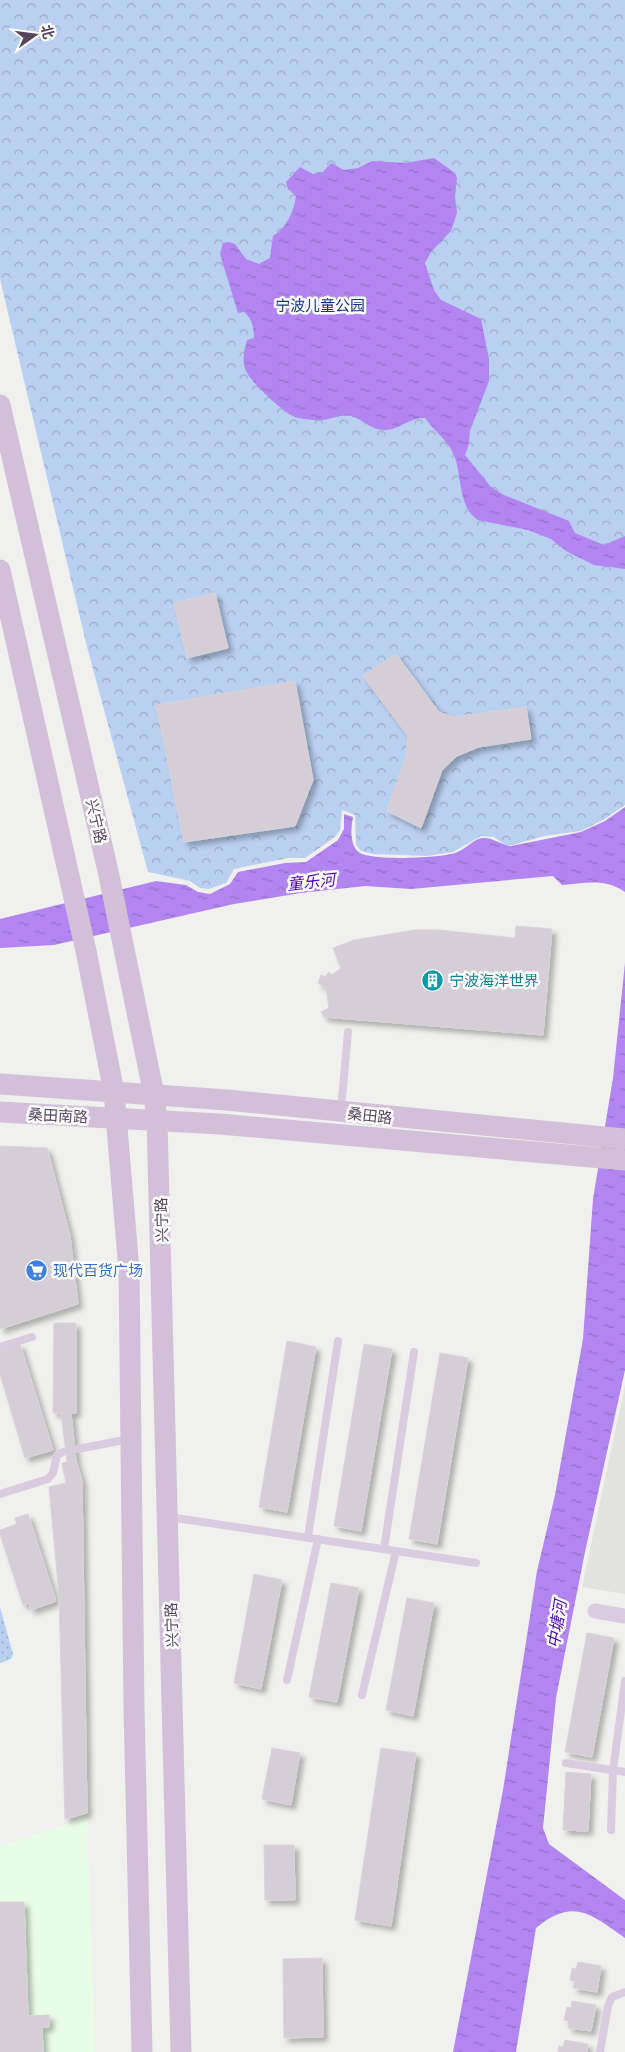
<svg xmlns="http://www.w3.org/2000/svg" width="625" height="2052" viewBox="0 0 625 2052" font-family="Commissioner,'Noto Sans SC',sans-serif">
  <style>
    .commercial { fill: #e8fde6 }
    .education { fill: #e2e2e0 }
    .grass { fill: url(#grass-dots) }
    .forest { fill: url(#forest-crowns) }
    .water { fill: url(#water-ripples) }
    .building { fill: #d5ced6; stroke: #dad2da; filter: url(#shadow) }
    .lines { fill: none; stroke-linecap: round; stroke-linejoin: round }
    .lane { stroke: #d9ccdf; stroke-width: 8 }
    .street { stroke: #d9ccdf; stroke-width: 15 }
    .secondary { stroke: #d2c0d8; stroke-width: 21 }
    .labels { text-anchor: middle; dominant-baseline: central; stroke-width: 5; stroke-linejoin: round; paint-order: stroke }
    .park-label { font-size: 15px; fill: #123382; stroke: #fff }
    .street-label { font-size: 15px; fill: #55455d; stroke: #fff }
    .culture-label { font-size: 15px; fill: #0d838f; stroke: #fff; text-anchor: start }
    .shop-label { font-size: 15px; fill: #366cbe; stroke: #fff; text-anchor: start }
    .water-label { font-size: 16px; font-style: italic; fill: #4d05b0; stroke: #fff }
  </style>
  <defs>
    <pattern id="grass-dots" width="8" height="8" patternUnits="userSpaceOnUse" patternTransform="scale(1.25)"><rect width="8" height="8" fill="#bad0f1"/><path d="M2 2h.1M6 6h.1" fill="none" stroke="#9aabc6" stroke-width="1.8" stroke-linecap="round"/></pattern>
    <pattern id="forest-crowns" width="20" height="18" patternUnits="userSpaceOnUse" patternTransform="scale(1.25)"><rect width="20" height="18" fill="#bad0f1"/><path d="M2 6a3 3 0 1 1 6 0M12 15a3 3 0 1 1 6 0" fill="none" stroke="#9aabc6"/></pattern>
    <pattern id="water-ripples" width="26" height="14" patternUnits="userSpaceOnUse" patternTransform="scale(1.25)"><rect width="26" height="14" fill="#b285f0"/><path d="M2 4q2-2 4 0t4 0M15 11q2-2 4 0t4 0" fill="none" stroke="#946fc6"/></pattern>
    <filter id="shadow"><feDropShadow dx="4.5" dy="4.5" stdDeviation="2.5" flood-color="#0004"/></filter>
  </defs>
  <rect width="100%" height="100%" fill="#f0f1ee"/>
  <!-- commercial -->
  <polygon class="commercial" points="87,1817 95,2052 0,2052 0,1846"/>
  <!-- education -->
  <polygon class="education" points="625,1385 625,1594 582,1587"/>
  <!-- grass -->
  <polygon class="grass" points="0,1607 13,1654 11,1659 0,1663"/>
  <!-- forest -->
  <polygon class="forest" points="0,0 625,0 625,805 603,820 581,831 544,836 513,845 505,845 494,837 481,836 453,852 427,856 373,854 361,851 356,845 355,815 342,810 340,830 335,837 305,858 288,858 234,869 226,883 209,889 200,888 190,881 148,872 87,647 0,279"/>
  <!-- water -->
  <g class="water">
    <path d="M434,158L455,173L457,178L455,197L457,213L451,231L431,252L425,263L434,290L441,300L481,319L489,359V381L470,431L469,444L465,455L491,487L504,495L569,521L575,533L604,545L625,536V569L594,565L566,551L551,539L528,530L478,520C458,508 462,474 454,455C447,439 434,431 425,418C411,417 400,429 386,430C372,431 364,420 351,416C342,413 325,422 314,420C308,419 300,419 295,417C283,412 254,385 247,373C241,363 244,351 247,340L254,338C254,328 252,318 244,312L238,313L220,254L223,243L229,242L235,244L246,259L259,264L270,258L273,236C286,228 294,212 296,196L288,189L286,182L300,167L313,174L323,172L331,163L344,170L358,168L372,161L405,163Z"/>
    <path d="M625,807V892C606,878 585,883 562,885L553,876L411,889L365,886L301,893L234,904L54,945L0,948V919L156,881L186,885L198,892L210,894L230,884L238,872L285,863L306,862L338,840L344,829V814L353,817C351,827 349,846 360,853C373,861 440,858 455,853C465,850 472,840 482,838C493,837 501,845 511,846L581,832L605,821Z"/>
    <path d="M625,963V1370L585,1552L556,1698L543,1828L549,1844L625,1900V1938C591,1914 573,1897 536,1928L516,2052H453L503,1790L537,1571L555,1495L583,1339L593,1199L613,1078Z"/>
  </g>
  <!-- building -->
  <g class="building">
    <polygon points="215,593 228,648 187,658 174,603"/>
    <polygon points="396,654 439,712 454,717 526,707 531,739 479,747 457,756 442,770 421,828 387,811 406,756 408,736 363,676"/>
    <polygon points="295,681 313,780 295,826 184,842 156,705"/>
    <polygon points="516,926 552,929 543,1035 324,1017 321,1012 329,1008 326,987 318,983 321,975 325,977 329,972 332,975 341,968 333,948 354,940 414,930 439,930 515,938"/>
    <polygon points="0,1146 47,1148 70,1236 78,1304 0,1329"/>
    <polygon points="54,1323 76,1323 76,1413 53,1413"/>
    <polygon points="287,1341 316,1347 287,1512 259,1507"/>
    <polygon points="20,1344 53,1450 25,1458 0,1374 0,1351"/>
    <polygon points="364,1344 392,1349 361,1531 334,1526"/>
    <polygon points="440,1353 468,1358 437,1544 409,1539"/>
    <polygon points="61,1413 71,1413 76,1460 67,1462"/>
    <polygon points="76,1460 82,1481 87,1813 65,1819 59,1594 49,1487 66,1483 62,1463"/>
    <polygon points="28,1514 56,1601 31,1610 29,1603 23,1605 0,1534 0,1530 17,1524 15,1518"/>
    <polygon points="254,1574 282,1580 261,1689 234,1683"/>
    <polygon points="331,1583 359,1588 337,1702 309,1697"/>
    <polygon points="407,1598 434,1603 413,1716 386,1710"/>
    <polygon points="587,1633 614,1638 592,1757 565,1752"/>
    <polygon points="272,1748 300,1753 291,1805 262,1799"/>
    <polygon points="381,1748 416,1753 391,1926 355,1920"/>
    <polygon points="566,1772 591,1774 588,1831 563,1830"/>
    <polygon points="264,1845 294,1845 295,1900 265,1900"/>
    <polygon points="0,1902 24,1902 28,2016 49,2015 49,2027 42,2027 43,2052 0,2052"/>
    <polygon points="322,1958 323,2037 284,2038 283,1959"/>
    <polygon points="578,1962 601,1966 597,1992 573,1988 575,1981 570,1980 572,1968 576,1969"/>
    <polygon points="572,2001 596,2005 591,2031 568,2028 569,2021 564,2020 567,2007 571,2008"/>
    <polygon points="565,2040 588,2044 587,2052 558,2052 559,2046 563,2047"/>
  </g>
  <g class="lines">
    <!-- lane -->
    <g class="lane">
      <polyline points="341,1110 348,1032"/>
      <polyline points="0,1347 32,1337"/>
      <polyline points="78,1449 129,1439"/>
      <polyline points="0,1494 48,1479 53,1473 57,1455 63,1452"/>
      <polyline points="169,1517 476,1563"/>
      <polyline points="308,1537 338,1341"/>
      <polyline points="384,1549 414,1352"/>
      <polyline points="287,1680 318,1539"/>
      <polyline points="362,1695 396,1551"/>
      <polyline points="566,1763 625,1772"/>
      <polyline points="611,1830 613,1770 625,1681"/>
      <polyline points="600,2052 608,2006 612,1997 625,1992"/>
    </g>
    <!-- street -->
    <polyline class="street" points="595,1611 625,1616"/>
    <!-- secondary -->
    <g class="secondary">
      <polyline points="0,405 108,871 154,1095 157,1120 181,2052"/>
      <polyline points="0,570 86,951 114,1092 129,1270 134,1707 142,2052"/>
      <polyline points="0,1084 227,1100 625,1139"/>
      <polyline points="0,1112 220,1124 625,1160"/>
    </g>
  </g>
  <!-- icons -->
  <defs>
    <symbol id="building-disc" viewBox="-11 -11 22 22"><circle r="9.5" fill="#0f9aa8" stroke="#fff"/><path d="M-4-6H4V6H1V3H-1V6H-4ZM-2.5-4.3h1.7v1.8h-1.7ZM.8-4.3h1.7v1.8H.8ZM-2.5-1h1.7V.8h-1.7ZM.8-1h1.7V.8H.8Z" fill="#fff"/></symbol>
    <symbol id="supermarket-disc" viewBox="-11 -11 22 22"><circle r="9.5" fill="#3f7fe0" stroke="#fff"/><path d="M-6-5.5h2.5l.6 2H6L4.5 2H-2.5L-4.4-4H-6ZM-1.5 3.2a1.3 1.3 0 1 0 .1 0ZM3 3.2a1.3 1.3 0 1 0 .1 0Z" fill="#fff"/></symbol>
  </defs>
  <g fill-rule="evenodd">
    <use href="#building-disc" x="420" y="968" width="25" height="25"/>
    <use href="#supermarket-disc" x="24" y="1258" width="25" height="25"/>
  </g>
  <g class="labels">
    <!-- park labels -->
    <g class="park-label">
      <text x="320" y="305">宁波儿童公园</text>
    </g>
    <!-- street labels -->
    <g class="street-label">
      <text transform="translate(97 821) rotate(77)">兴宁路</text>
      <text transform="translate(58 1115) rotate(3)">桑田南路</text>
      <text transform="translate(370 1115) rotate(6)">桑田路</text>
      <text transform="translate(161 1220) rotate(-92)">兴宁路</text>
      <text transform="translate(171 1625) rotate(-92)">兴宁路</text>
    </g>
    <!-- culture labels -->
    <g class="culture-label">
      <text x="449" y="980">宁波海洋世界</text>
    </g>
    <!-- shop labels -->
    <g class="shop-label">
      <text x="53" y="1270">现代百货广场</text>
    </g>
    <!-- water labels -->
    <g class="water-label">
      <text transform="translate(311 881) rotate(-6)">童乐河</text>
      <text transform="translate(556 1624) rotate(-81)">中塘河</text>
    </g>
  </g>
  <!-- north arrow -->
  <g transform="translate(35 35) rotate(76)" stroke="#ffffff" stroke-width="4" paint-order="stroke">
  <path d="M0-4L9 19L0 12L-9 19Z" fill="#55455d"/>
  <text y="-8" font-size="14" font-weight="bold" text-anchor="middle" fill="#55455d">北</text>
  </g>
</svg>
